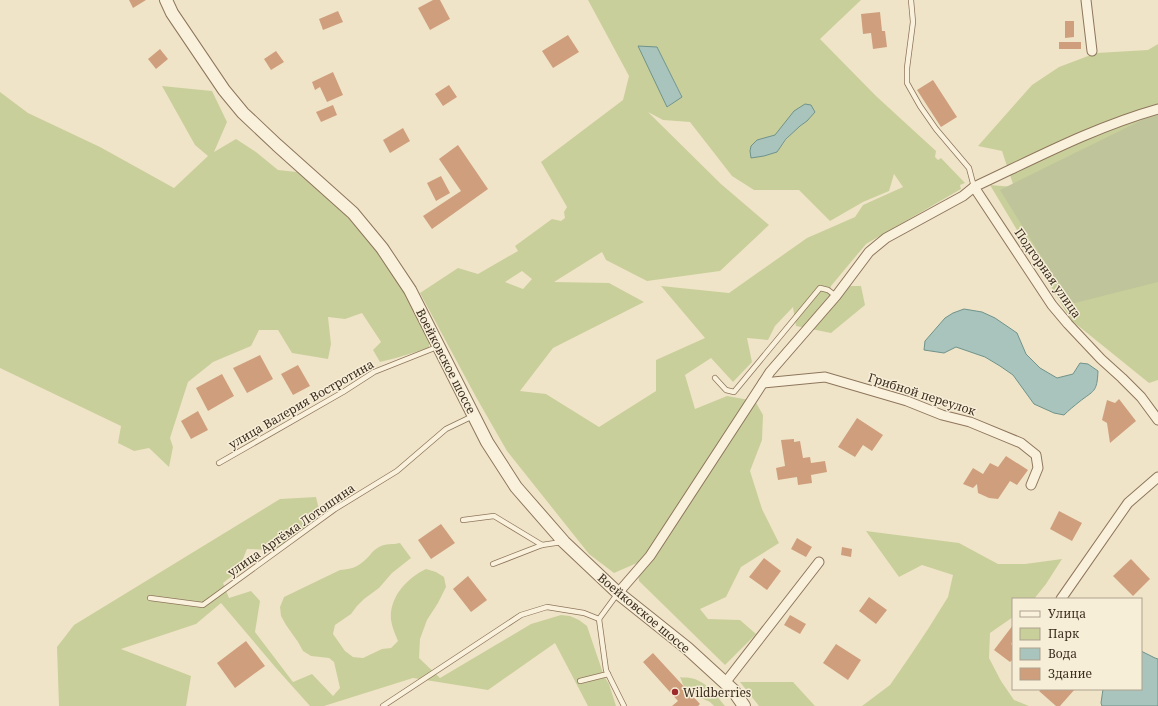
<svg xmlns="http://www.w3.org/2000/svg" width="1158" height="706" viewBox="0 0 1158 706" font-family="'Noto Serif',serif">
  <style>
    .green { fill: #c9cf9b; fill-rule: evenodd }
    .cemetery { fill: #bfc49a }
    .water { fill: #a9c4bc; stroke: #6f938a }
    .building { fill: #cf9f7d }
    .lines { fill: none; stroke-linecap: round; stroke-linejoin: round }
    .service-casing { stroke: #8d765c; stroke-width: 6 }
    .minor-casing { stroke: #8d765c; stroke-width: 11 }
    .tertiary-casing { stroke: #8d765c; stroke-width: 14 }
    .service { stroke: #faf1dc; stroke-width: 4.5 }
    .minor { stroke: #faf1dc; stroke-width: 9 }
    .tertiary { stroke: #faf1dc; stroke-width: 12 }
    .poi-dot { fill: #9e2a2b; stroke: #f7eed8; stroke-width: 1.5 }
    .labels { text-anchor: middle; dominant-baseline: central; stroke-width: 3; stroke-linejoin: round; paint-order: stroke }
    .street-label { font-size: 12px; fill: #3d2e20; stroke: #f7eed8 }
    .poi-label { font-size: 12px; fill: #3d2e20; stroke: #f7eed8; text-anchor: start }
  </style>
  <rect width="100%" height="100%" fill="#f0e4c8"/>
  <!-- green -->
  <g class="green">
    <path d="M588,0H861L820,39L876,96L936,151L935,157L938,160L941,158L965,183L960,185L961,189L866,244L831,286L829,295L839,286H861L865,305L831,333L796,326L793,307L775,326L768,340L747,338L752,362L733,382L711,358L685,375L695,409L727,396L755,401L763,415L762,440L750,471L762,509L779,543L741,567L726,597L700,609L708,619L740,620L756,634L725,665L639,581L637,563L614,573L589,554L507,451L476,397L420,293L458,268L478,274L518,251L515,246L552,219L561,221L565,218L564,212L567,207L541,162L623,100L629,76ZM657,47L682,96L668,107ZM648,112L663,120L690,122L732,176L754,190H799L830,221L863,202L889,191L894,174L903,187L863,205L855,217L807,238L729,293L661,286L705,338L656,360V391L599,427L546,394L520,391L553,348L644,302L609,283L554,282L602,252L606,260L647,281L720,271L769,225L721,184ZM807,121C793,130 787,139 777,152L751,146L757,140L775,136L781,130ZM522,271L532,279L523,289L505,282Z"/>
    <polygon points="1158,44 1158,380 1149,383 1071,320 990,185 1014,187 1002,151 978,146 1032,85 1059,67 1096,53 1148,50"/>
    <polygon points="162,86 212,91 227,122 214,152 236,139 256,152 278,170 297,172 342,211 395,273 429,339 429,348 396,358 380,362 373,350 381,342 362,313 345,319 328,317 331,344 328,359 292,353 278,330 259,330 251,346 213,362 188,382 170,438 173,447 169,467 149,448 134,451 118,443 121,426 0,368 0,92 28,113 100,147 174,188 208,156 195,145"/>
    <path d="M316,497L321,518L304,533L273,550L247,549L238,571L223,583L229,598L251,591L260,601L255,632L293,682L312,674L333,696L340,688L334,662L329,658L311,656L303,651L298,642L286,625L281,616L280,607L284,597L340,570C354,569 360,566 370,555C372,552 375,549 379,547C386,543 392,545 400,543L411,558L392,573L379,588L364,599L357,606L351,614L335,625L333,634L345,651L353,657L363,658L382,649L391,648L398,641C395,634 392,627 391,620C389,597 407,578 426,569L436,572L444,577L446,587L438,603L427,620L420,639L419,658L440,678L531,624L561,615L570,616L579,620L587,626L604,676L609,684L616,706H588L555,643L488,690L413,678L324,706H310L276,668L221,603L196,624L121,649L191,676L186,706H59L57,647L74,625L280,499Z"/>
    <polygon points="866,531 959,543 998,564 1025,564 1062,559 1046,584 1034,599 1013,599 1013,617 990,633 989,658 1001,681 1014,700 1029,706 862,706 890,685 908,659 928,629 948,597 953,575 922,565 899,577"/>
    <path d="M680,677C683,678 687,677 690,678C705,680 716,695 725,706H714L710,702L701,698L684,687Z"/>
    <polygon points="740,682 793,682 815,706 759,706"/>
  </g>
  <!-- cemetery -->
  <polygon class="cemetery" points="1158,115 1158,282 1071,304 1000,190 1146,118"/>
  <!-- water -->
  <g class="water">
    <polygon points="638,46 657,47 682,97 667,107"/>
    <polygon points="805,104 811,105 815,112 807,121 800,126 786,139 777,152 764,156 751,158 750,151 751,146 757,140 775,135 794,111"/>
    <path d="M964,309L982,312L995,318L1017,333L1026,354L1040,368L1057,378L1073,374L1080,363L1088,364L1098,371C1097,393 1094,390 1079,402C1074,406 1069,410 1064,415L1054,413L1034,404L1013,375L1000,366L985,357L956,347L944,353L924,350L925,341L945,318L953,313Z"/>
    <polygon points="1141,651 1155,658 1158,659 1158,706 1102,706 1101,703 1103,689 1141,689"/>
  </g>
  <!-- building -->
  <g class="building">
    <polygon points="129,0 146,0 133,8"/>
    <polygon points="433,0 440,0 450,19 430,30 418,8"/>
    <polygon points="338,11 343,22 323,30 319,19"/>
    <polygon points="880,12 882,31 885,31 887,47 873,49 871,33 863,34 861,14"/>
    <polygon points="1065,21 1074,21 1074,37 1065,38"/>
    <polygon points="568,35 579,52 553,68 542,51"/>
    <rect x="1059" y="42" width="22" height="7"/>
    <polygon points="160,49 168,59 156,69 148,59"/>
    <polygon points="276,51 284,62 271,70 264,59"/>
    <polygon points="333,72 343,95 327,102 320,87 315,90 312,82"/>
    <polygon points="933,80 957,117 941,127 917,90"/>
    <polygon points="449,85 457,97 443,106 435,94"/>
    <polygon points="333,105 337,115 321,122 316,112"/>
    <polygon points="403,128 410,141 390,153 383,140"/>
    <polygon points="458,145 488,189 432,229 423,216 461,191 439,159"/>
    <polygon points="441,176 450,193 436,201 427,183"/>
    <polygon points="260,355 273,379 247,393 233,368"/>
    <polygon points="298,365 310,386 293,395 281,374"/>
    <polygon points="222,374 234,396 208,411 196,388"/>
    <polygon points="1119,399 1136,421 1110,443 1107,423 1102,420 1107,400 1115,403"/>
    <polygon points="198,411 208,430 191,439 181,421"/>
    <polygon points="857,418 883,435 872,451 863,445 855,457 838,447"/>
    <polygon points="794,439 794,442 800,441 803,458 810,457 811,463 825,461 827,472 811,475 812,483 798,485 797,477 778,480 776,468 785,466 781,440"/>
    <polygon points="1006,456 1028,470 1017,485 1010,481 998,499 989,498 978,493 977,484 973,488 963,484 973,468 983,474 990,463 998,467"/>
    <polygon points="1059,511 1082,523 1072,541 1050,529"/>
    <polygon points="441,524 455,543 431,559 418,540"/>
    <polygon points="797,538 812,547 806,557 791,549"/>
    <polygon points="842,547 852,549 851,557 841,555"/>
    <polygon points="764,558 781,571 767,590 749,577"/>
    <polygon points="1131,559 1150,579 1133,596 1113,576"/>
    <polygon points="468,576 487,600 471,612 453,589"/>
    <polygon points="869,597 887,610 876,624 859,611"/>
    <polygon points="790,615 806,624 800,634 784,625"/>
    <polygon points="1013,625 1013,640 1011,644 1013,646 1013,659 1010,662 994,650"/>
    <polygon points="246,641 265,666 235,688 217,663"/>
    <polygon points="836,644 861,660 848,680 823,663"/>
    <polygon points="653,653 700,704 698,706 672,706 678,701 643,662"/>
    <polygon points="1042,689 1075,689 1060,706 1056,706 1039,691"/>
  </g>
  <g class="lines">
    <defs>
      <g id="service">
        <polyline points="911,0 913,22 907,68 907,83 920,106 936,129 969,168 974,187"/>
        <polyline points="715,378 726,390 734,392 820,288 828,290 836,296"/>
        <polyline points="219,463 343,392 374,372 437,347"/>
        <polyline points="463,520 494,516 542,545"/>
        <polyline points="493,564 542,545 562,542"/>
        <polyline points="150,598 203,605 335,509 397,471 446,429 473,416"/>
        <polyline points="599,619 606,670 624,706"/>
        <polyline points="580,681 608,674"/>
        <polyline points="383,706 521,615 547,607 584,613 599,619 618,593"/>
      </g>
      <g id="minor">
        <polyline points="1086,0 1092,51"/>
        <polyline points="974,187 1052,305 1068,324 1101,359 1122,378 1141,397 1158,420"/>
        <polyline points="763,383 825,377 907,401 942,415 970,422 1021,443 1036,455 1038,468 1031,485"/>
        <path d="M618,593L650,556L770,372L836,296L869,252L886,238L963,196L974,187C1034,159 1094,127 1158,109"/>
        <polyline points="1061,599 1128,503 1158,477"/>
        <polyline points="725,683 819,562"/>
      </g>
      <polyline id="tertiary" points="166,0 172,13 224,90 243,113 277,145 353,213 382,248 410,290 487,442 516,487 564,542 618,593 687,648 733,690 744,706"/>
    </defs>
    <!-- service casing -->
    <use href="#service" class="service-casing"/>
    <!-- minor casing -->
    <use href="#minor" class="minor-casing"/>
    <!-- tertiary casing -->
    <use href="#tertiary" class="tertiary-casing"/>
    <!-- service -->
    <use href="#service" class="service"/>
    <!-- minor -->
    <use href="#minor" class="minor"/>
    <!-- tertiary -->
    <use href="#tertiary" class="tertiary"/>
  </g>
  <!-- markers -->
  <circle class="poi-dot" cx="675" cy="692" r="4"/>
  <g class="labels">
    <!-- street labels -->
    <g class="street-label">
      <text transform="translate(1048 273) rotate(55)">Подгорная улица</text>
      <text transform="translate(446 361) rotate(63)">Воейковское шоссе</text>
      <text transform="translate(922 394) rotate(18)">Грибной переулок</text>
      <text transform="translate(301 404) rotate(-30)">улица Валерия Востротина</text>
      <text transform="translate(291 530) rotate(-35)">улица Артёма Лотошина</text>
      <text transform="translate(644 613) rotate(40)">Воейковское шоссе</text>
    </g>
    <!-- poi labels -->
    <g class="poi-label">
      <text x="683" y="692">Wildberries</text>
    </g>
  </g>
  <!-- legend -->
  <rect x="1012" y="598" width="130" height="92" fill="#f7eed8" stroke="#ada18e"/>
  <rect x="1020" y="611" width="20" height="6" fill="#faf1dc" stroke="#ada18e"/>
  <text x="1048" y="618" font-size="12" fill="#3d2e20">Улица</text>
  <rect x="1020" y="628" width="20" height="12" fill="#c9cf9b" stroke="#ada18e"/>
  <text x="1048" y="638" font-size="12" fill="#3d2e20">Парк</text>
  <rect x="1020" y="648" width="20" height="12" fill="#a9c4bc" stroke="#ada18e"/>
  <text x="1048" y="658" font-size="12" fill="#3d2e20">Вода</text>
  <rect x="1020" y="668" width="20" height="12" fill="#cf9f7d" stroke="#ada18e"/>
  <text x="1048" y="678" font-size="12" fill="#3d2e20">Здание</text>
</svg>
